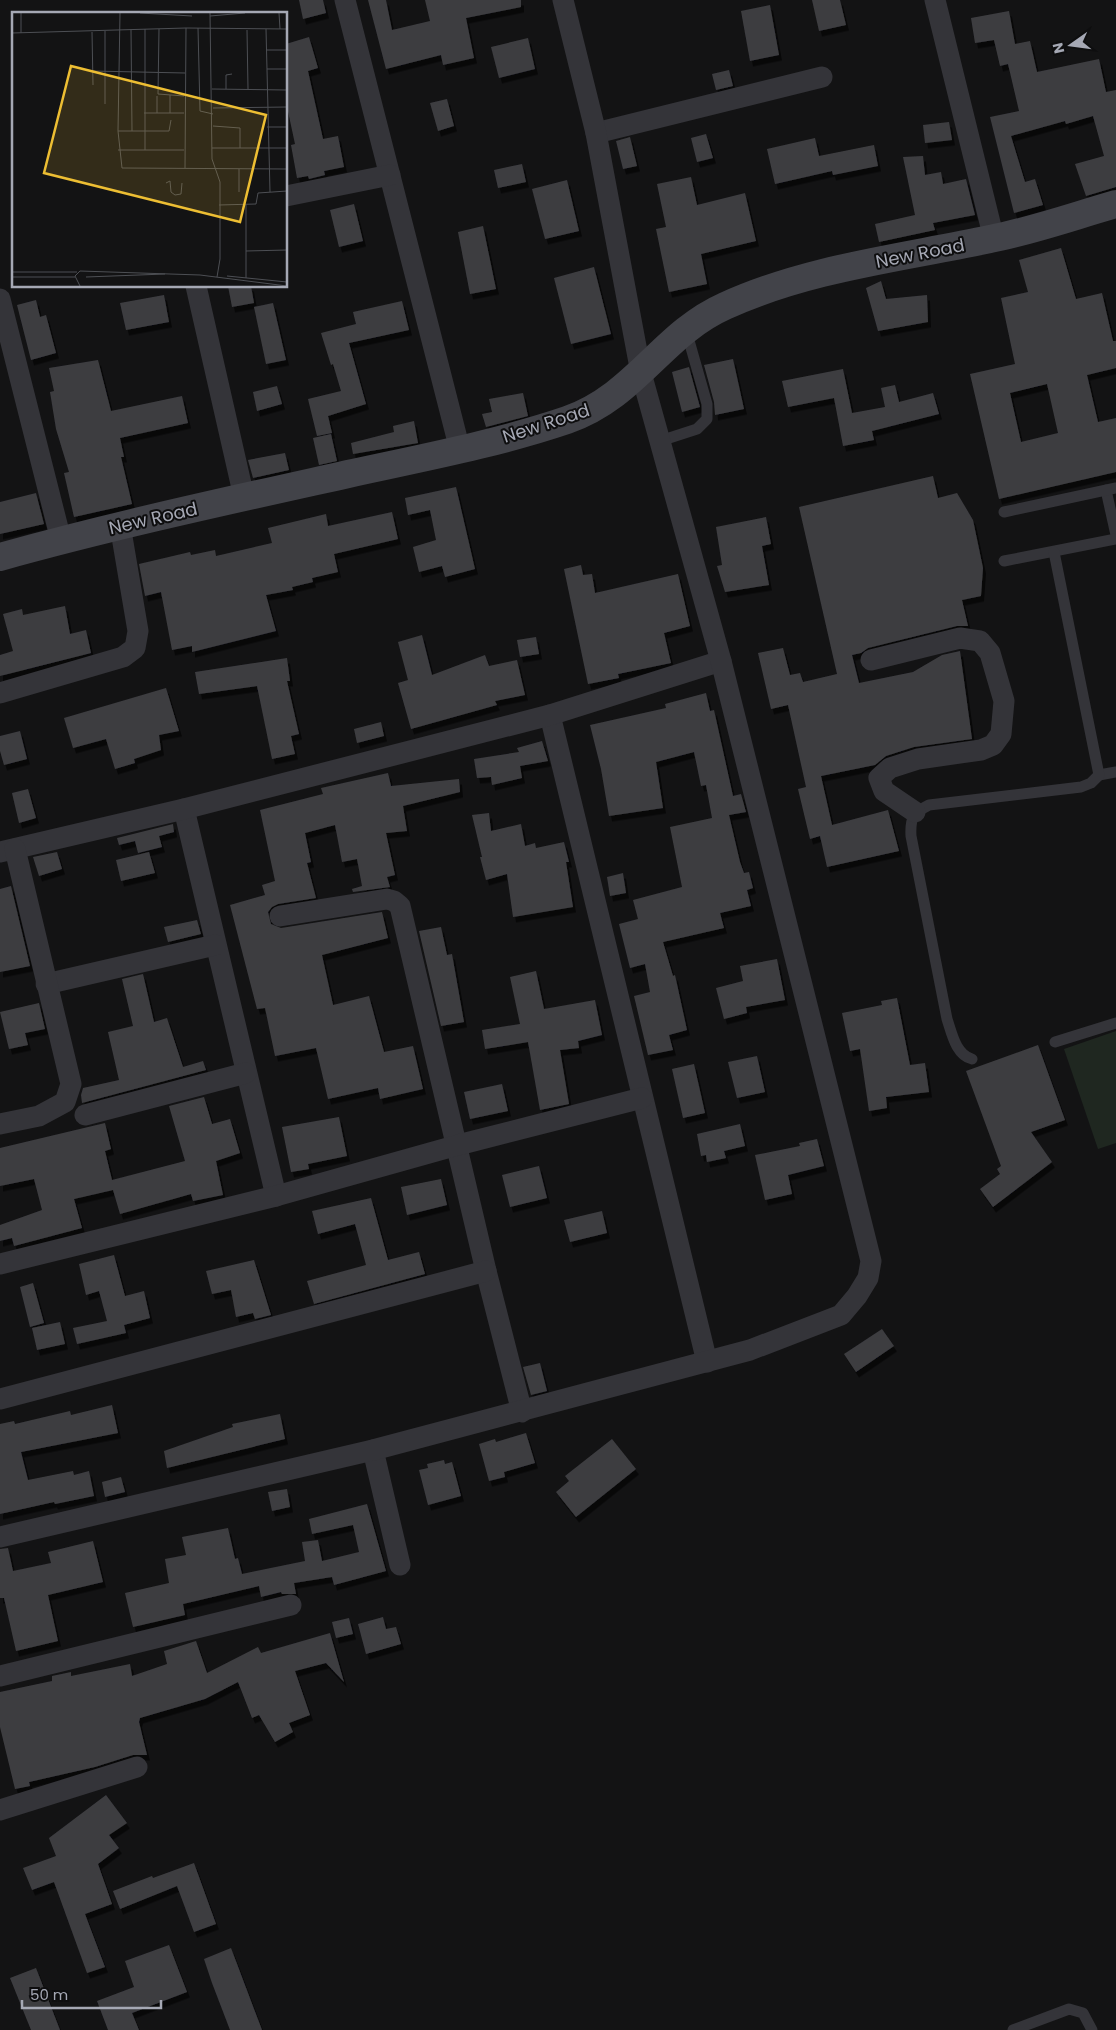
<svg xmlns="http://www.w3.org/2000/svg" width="1116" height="2030" viewBox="0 0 1116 2030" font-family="Poppins,sans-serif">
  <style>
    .green { fill: #1f2720 }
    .building { fill: #3d3d41; fill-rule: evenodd; filter: url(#shadow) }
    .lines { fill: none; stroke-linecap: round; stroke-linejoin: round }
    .lane { stroke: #343439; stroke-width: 11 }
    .street { stroke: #343439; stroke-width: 21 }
    .secondary { stroke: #424349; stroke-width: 28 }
    .labels { text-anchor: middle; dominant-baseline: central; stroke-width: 4; stroke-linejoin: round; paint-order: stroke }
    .street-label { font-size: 18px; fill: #a5a8b4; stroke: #0e0e0f }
    .inset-road { fill: none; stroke: #4d4f54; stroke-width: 1 }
    .view { fill: #edbe33; fill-opacity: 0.15; stroke: #edbe33; stroke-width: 2.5 }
    .inset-edge { fill: none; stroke: #a5a8b4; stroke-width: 2.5 }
  </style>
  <defs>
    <filter id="shadow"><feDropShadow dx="3" dy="5.5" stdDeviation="0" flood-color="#0009"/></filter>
  </defs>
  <rect width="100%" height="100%" fill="#131314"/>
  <!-- green -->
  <polygon class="green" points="1116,1031 1116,1143 1098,1149 1064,1049"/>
  <!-- building -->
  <g class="building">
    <polygon points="299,0 323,0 326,13 303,19"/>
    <polygon points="368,0 386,0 392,30 430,21 425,0 521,0 521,7 466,18 474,58 443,65 441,55 386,69"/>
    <polygon points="812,0 840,0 846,25 819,31"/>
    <polygon points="770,5 779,55 750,61 741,11"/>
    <polygon points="1009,11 1015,44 1030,41 1037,72 1099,59 1106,92 1116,90 1116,187 1086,196 1075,164 1104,156 1093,116 1066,124 1065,121 1011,136 1025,182 1035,179 1043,205 1014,213 990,117 1019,111 1008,64 1000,66 994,40 975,43 971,18"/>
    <polygon points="309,37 318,68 308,71 323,139 338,136 344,167 324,171 325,175 309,179 308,176 297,178 291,145 295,144 286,102 286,44"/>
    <polygon points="528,38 535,69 499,78 491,47"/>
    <polygon points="729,70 733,86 716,90 712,74"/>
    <polygon points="447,99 454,126 438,131 430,103"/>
    <polygon points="949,122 952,140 925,143 923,125"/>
    <polygon points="706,134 713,158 697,162 691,138"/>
    <polygon points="630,137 637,166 623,169 616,141"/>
    <polygon points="815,138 819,156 874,145 878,166 833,175 832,171 775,184 767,149"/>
    <polygon points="923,156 925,175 941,172 943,184 966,179 975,215 933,223 935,230 879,242 875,224 915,215 903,157"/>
    <polygon points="522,164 526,182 498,188 494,170"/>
    <polygon points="691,177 697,205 745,193 756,241 701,254 707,284 669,292 656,229 666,227 657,184"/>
    <polygon points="567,180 579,231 545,239 532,189"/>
    <polygon points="354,204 363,241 339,247 330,210"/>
    <polygon points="483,226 496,289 470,294 458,232"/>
    <path d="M1061,248L1076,299L1102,293L1113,341H1116V368L1087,375L1098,422L1116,418V472L999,499L970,374L1015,364L1001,298L1028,292L1019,260ZM1047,384L1058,433L1021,442L1010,393Z"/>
    <polygon points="594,267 611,334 571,344 554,278"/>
    <polygon points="881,281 886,299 927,295 928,322 878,331 866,288"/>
    <polygon points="228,286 251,286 254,303 232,307"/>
    <polygon points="164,295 169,322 126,330 120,303"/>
    <polygon points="36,300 40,317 46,315 56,353 31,360 17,305"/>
    <polygon points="402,301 409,330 349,343 366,404 328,416 332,433 317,436 308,399 341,391 333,364 331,365 321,333 356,324 353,312"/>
    <polygon points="273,303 286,360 266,364 254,307"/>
    <polygon points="733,359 744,409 715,415 714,402 704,365"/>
    <polygon points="98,360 111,411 182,396 188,423 120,438 124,457 121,457 132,504 74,517 64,473 69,472 56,429 50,392 54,391 49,368"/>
    <polygon points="689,367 700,407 682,412 672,372"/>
    <polygon points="843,369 852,413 885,407 881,388 895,385 899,402 933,393 939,414 872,431 874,440 843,446 834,398 788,407 782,381"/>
    <polygon points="277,386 282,404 257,411 253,392"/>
    <polygon points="523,393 528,416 486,427 482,414 492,412 489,399"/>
    <polygon points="414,421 418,443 353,454 351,443 394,432 393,426"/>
    <polygon points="331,434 337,461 319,465 313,438"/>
    <polygon points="285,453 289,470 253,478 248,460"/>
    <polygon points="933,476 938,498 957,493 973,520 983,568 981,596 962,600 968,626 957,626 868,648 861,653 852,655 859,683 913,672 942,655 960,651 972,739 914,747 886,756 875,765 821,776 832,825 888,810 899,851 827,867 820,836 810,839 798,789 806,787 788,705 771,709 758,653 783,648 790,675 800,673 803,682 837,674 799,507"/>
    <polygon points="456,487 475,569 445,577 442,566 419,572 413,547 436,540 430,510 408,515 405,498"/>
    <polygon points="36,493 44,524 0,534 0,502"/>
    <polygon points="392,512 398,539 334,554 338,572 312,578 313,582 292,587 293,590 266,595 276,631 192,652 192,646 172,650 161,592 145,596 139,564 190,552 191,555 215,550 216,556 272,543 268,528 326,514 328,526"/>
    <polygon points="766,517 771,544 762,546 769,585 725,592 717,566 722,565 716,527"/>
    <polygon points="581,565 583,575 592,574 595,593 678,574 690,626 664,633 671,663 618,674 619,678 588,684 564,569"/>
    <polygon points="65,606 70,634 86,630 91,653 0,676 0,655 13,651 3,614 22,609 23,615"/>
    <polygon points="422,635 432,675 485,655 489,666 517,660 525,695 495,701 497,705 411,729 398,683 408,680 398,642"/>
    <polygon points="536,637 539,654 520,657 517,640"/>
    <polygon points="287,658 290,681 287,681 299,734 291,736 295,754 272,759 257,686 199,694 195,672"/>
    <polygon points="166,688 179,731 159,735 161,750 134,759 135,763 115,769 106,739 73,748 64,718"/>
    <polygon points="706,693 710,711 714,710 733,796 741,794 746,812 729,815 740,862 744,873 749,872 753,888 747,890 751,906 720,913 724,928 663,942 673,976 675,975 687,1030 669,1035 673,1050 648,1055 634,996 650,992 645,964 630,968 619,924 638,919 633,900 682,887 670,827 712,818 706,785 701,786 694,752 656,762 663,808 609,816 601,769 590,725 666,708 665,704"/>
    <polygon points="381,722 384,736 357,743 354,729"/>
    <polygon points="20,731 27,759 4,765 0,751 0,736"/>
    <polygon points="542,741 548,761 520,766 522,778 492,785 491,777 477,778 474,759 519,752 517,748"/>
    <polygon points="388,773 391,786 459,779 460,792 403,806 407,831 386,833 395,875 387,877 390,887 353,892 352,889 362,886 357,859 342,862 335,825 305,833 311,862 307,863 316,898 278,904 272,907 268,912 271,924 281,928 382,912 388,938 322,955 333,1005 369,996 384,1052 413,1046 423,1089 380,1099 378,1088 328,1099 316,1048 275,1056 265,1008 257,1009 230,905 265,895 262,885 275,881 260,810 323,794 321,788"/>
    <polygon points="28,789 36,818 19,823 12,793"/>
    <polygon points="489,813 491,831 521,824 525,846 535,843 536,848 564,842 569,862 566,862 573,907 513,917 507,874 486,880 480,857 482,857 472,815"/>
    <polygon points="173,824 174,832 159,836 162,847 138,853 135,841 119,845 117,838"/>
    <polygon points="57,852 62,869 39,876 33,857"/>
    <polygon points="149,852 155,873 121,881 116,860"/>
    <polygon points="623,873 626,893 610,896 607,877"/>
    <polygon points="11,886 30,966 0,972 0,889"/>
    <polygon points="197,920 201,934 168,942 164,927"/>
    <polygon points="441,927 447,955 452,954 464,1022 441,1026 419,931"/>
    <polygon points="777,959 785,1000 746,1007 747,1013 724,1019 716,988 743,981 740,966"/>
    <polygon points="536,971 544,1009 595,1000 602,1035 578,1041 579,1048 560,1050 569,1104 540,1110 528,1042 485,1049 482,1030 520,1024 510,977"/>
    <polygon points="143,974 154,1022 167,1018 183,1067 203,1061 206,1070 82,1103 81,1095 83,1088 119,1080 108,1032 133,1026 122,979"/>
    <polygon points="897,998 910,1065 925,1063 929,1092 886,1097 887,1108 869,1111 860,1049 850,1051 842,1013 882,1005 881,1001"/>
    <polygon points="39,1003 45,1029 25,1033 28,1045 9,1049 0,1012"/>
    <polygon points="1038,1045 1065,1120 1031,1132 1052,1162 993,1207 980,1189 1000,1174 997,1169 1001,1166 966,1071"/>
    <polygon points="757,1056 765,1092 737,1098 728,1062"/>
    <polygon points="694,1064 705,1113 683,1118 672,1069"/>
    <polygon points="502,1084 508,1111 470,1119 464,1092"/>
    <polygon points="204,1097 212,1124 230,1119 240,1153 216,1161 223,1195 193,1201 191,1194 120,1214 113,1190 74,1199 82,1228 14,1246 12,1238 0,1241 0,1225 42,1210 34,1179 0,1186 0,1148 105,1123 111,1149 105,1151 112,1180 185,1161 169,1106"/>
    <polygon points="339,1117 347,1156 308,1164 309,1169 291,1172 282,1127"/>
    <polygon points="740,1124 745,1146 724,1151 726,1158 707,1162 706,1155 701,1156 697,1134"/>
    <polygon points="817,1139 824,1166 788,1175 792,1194 765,1200 755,1155 800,1146 799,1143"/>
    <polygon points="539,1166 547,1198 510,1207 502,1175"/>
    <polygon points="441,1179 447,1205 407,1215 401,1187"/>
    <polygon points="371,1198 388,1260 419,1252 425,1274 314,1304 307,1281 366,1265 355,1224 318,1234 312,1211"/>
    <polygon points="602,1211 607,1233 570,1242 564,1220"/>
    <polygon points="114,1255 125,1296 144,1291 150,1318 124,1325 126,1333 77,1344 73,1328 107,1321 99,1291 86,1295 79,1264"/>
    <polygon points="254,1260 271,1315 255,1319 253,1313 236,1317 231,1290 212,1294 206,1271"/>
    <polygon points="33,1283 44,1323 30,1327 20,1287"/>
    <polygon points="60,1322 65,1344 37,1350 32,1328"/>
    <polygon points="882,1329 894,1346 856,1372 844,1354"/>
    <polygon points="540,1363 547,1391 531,1395 523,1367"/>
    <polygon points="112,1405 118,1433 21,1452 28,1480 73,1471 74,1475 89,1471 94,1496 55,1504 54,1502 0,1514 0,1424 14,1421 15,1424 70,1411 71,1415"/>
    <polygon points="280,1414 285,1439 167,1468 164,1451 233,1427 232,1424"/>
    <polygon points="526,1433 535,1463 504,1472 505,1477 489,1481 479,1444 495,1439 496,1442"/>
    <polygon points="612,1439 636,1469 576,1517 556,1492 569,1481 565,1476"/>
    <polygon points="444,1460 445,1464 452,1462 461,1496 428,1505 419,1470 428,1468 427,1464"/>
    <polygon points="121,1477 125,1492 105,1497 102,1482"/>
    <polygon points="287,1489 290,1507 272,1511 268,1492"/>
    <polygon points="367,1504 386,1571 334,1585 332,1577 294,1583 296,1594 282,1594 281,1592 261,1597 259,1586 183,1604 185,1615 133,1627 125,1593 169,1583 165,1559 186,1555 182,1537 228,1528 235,1559 238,1558 242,1574 305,1561 302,1542 318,1540 322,1561 359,1552 353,1525 312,1534 309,1519"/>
    <polygon points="93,1541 103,1582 48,1595 58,1641 16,1651 4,1598 0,1598 0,1549 8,1548 13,1571 51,1563 48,1552"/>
    <polygon points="383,1617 386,1629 396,1627 401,1644 366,1654 358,1624"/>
    <polygon points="349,1618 353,1634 336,1638 332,1622"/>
    <polygon points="330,1633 344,1682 326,1663 295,1671 310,1715 289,1723 293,1732 275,1742 259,1715 252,1718 238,1682 205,1699 140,1718 139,1722 147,1755 133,1755 95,1767 29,1782 30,1786 15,1789 0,1727 0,1692 52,1681 52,1676 71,1672 71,1676 130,1664 132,1676 167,1664 164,1651 196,1641 207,1673 258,1647 261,1653"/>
    <polygon points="106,1795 127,1823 109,1835 119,1848 98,1864 112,1904 85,1914 105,1967 87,1973 54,1882 32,1890 23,1868 56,1856 49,1838"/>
    <polygon points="194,1863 216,1924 194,1932 177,1886 120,1909 113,1891 152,1876 153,1878"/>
    <polygon points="169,1945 187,1992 132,2013 139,2030 108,2030 97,2001 134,1987 125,1961"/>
    <polygon points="231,1948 262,2030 230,2030 212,1983 204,1959"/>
    <polygon points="36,1968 60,2030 31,2030 10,1978"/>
  </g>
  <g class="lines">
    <!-- lane -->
    <g class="lane">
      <polyline points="660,441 697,429 707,419 707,404 686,330"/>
      <polyline points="1106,490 1116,535"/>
      <polyline points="1004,512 1116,488"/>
      <polyline points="1004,561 1116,539"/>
      <polyline points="1099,775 1116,772"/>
      <polyline points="1055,1042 1116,1023"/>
      <path d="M972,1059C956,1055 952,1034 947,1019L911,836C910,818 913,813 929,805L1081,787L1091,783L1099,775L1054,552"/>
      <polyline points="1013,2030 1069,2009 1083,2013 1092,2030"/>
    </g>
    <!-- street -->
    <g class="street">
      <polyline points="345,0 460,450"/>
      <polyline points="935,0 994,239"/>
      <polyline points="596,133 822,77"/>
      <polyline points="286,196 390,175"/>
      <polyline points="196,286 244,497"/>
      <polyline points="0,299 61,540"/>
      <polyline points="871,660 960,638 980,641 990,653 1004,701 1001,734 993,745 981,750 918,759 890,768 879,778 884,791 915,812"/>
      <polyline points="0,693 123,657 135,648 138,631 120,525"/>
      <polyline points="550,715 707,1362"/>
      <polyline points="184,809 276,1196"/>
      <polyline points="0,852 184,809 550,715 721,661"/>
      <polyline points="280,916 387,899 394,901 400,906 486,1271 522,1412"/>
      <polyline points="46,984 215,945"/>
      <polyline points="85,1115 246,1073"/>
      <polyline points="0,1124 39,1116 65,1102 71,1084 15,849"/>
      <polyline points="0,1264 276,1196 458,1145 642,1098"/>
      <polyline points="0,1399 486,1271"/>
      <polyline points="373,1450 400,1565"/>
      <polyline points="0,1537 373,1450 750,1350 841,1315 857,1296 868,1278 871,1261 721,661 641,373 596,133 563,0"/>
      <polyline points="0,1676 291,1605"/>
      <polyline points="0,1810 137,1767"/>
    </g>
    <!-- secondary -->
    <path class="secondary" d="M0,557C115,525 231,500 348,474C421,458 496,444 567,420C636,396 662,334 725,306C808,268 901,258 990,239C1032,231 1074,216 1116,204"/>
  </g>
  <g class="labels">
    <!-- street labels -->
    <g class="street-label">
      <text transform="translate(920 253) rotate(-11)">New Road</text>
      <text transform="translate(546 423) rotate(-18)">New Road</text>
      <text transform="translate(153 518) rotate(-13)">New Road</text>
    </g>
  </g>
  <!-- overview -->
  <g transform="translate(12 12)">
    <rect width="275" height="275" fill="#131314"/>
    <path class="inset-road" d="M108,1L106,119L110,156L275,157M128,1L180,4M198,1L200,147L208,170V247L205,265M267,1L268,17M198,4L233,1M186,16L188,99L201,102M147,17L146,82L172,84M254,17L258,180M119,18L120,119M235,18L236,77M80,20L81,73M0,21L174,16L275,17M9,21V1M255,38H275M255,57H275M80,59L173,61M200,77L275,78M214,77V63L220,62M145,84V101M93,92V19M201,96L275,95M132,101H172M158,101V83M201,114L228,116V136M255,115H275M106,119H157L159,108M200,136H275M106,138H172M133,138V17M173,156L174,16M154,171L158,169L159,180L163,183L169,182L170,171M227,180V157M207,193L244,192L246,181L275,179M234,239L275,238M0,260H65M215,264L275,270M0,265H63M74,265L153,262M234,266V193M68,274L63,264L68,259L188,263L275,274"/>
    <path class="view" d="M59,54L254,103L228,210L32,161Z"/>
    <rect width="275" height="275" class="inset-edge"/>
  </g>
  <!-- north arrow -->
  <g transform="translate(1071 45) rotate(256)" stroke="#0e0e0f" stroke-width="4" paint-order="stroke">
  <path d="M0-4L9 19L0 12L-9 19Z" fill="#a5a8b4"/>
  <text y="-8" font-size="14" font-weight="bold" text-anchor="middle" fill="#a5a8b4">N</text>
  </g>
  <!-- scale -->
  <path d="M22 2000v8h139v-8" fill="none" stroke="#a5a8b4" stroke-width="2.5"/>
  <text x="30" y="2000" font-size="15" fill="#a5a8b4" stroke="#0e0e0f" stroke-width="4" paint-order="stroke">50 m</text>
</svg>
